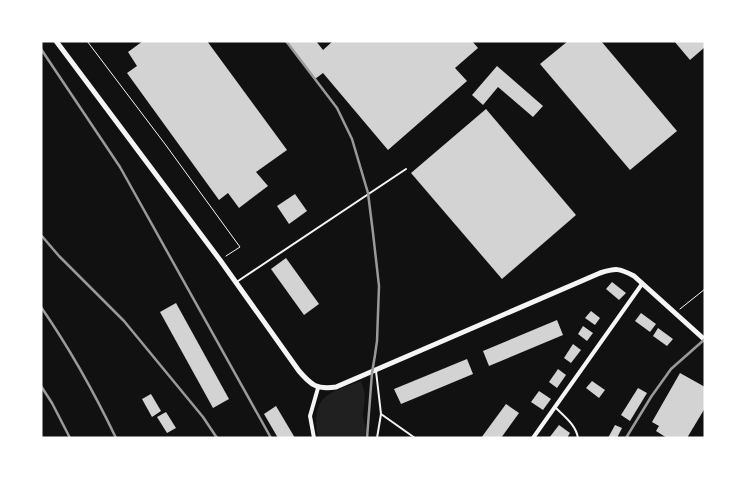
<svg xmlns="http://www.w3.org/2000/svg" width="746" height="479" viewBox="0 0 746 479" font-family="Inter,sans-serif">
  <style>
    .green { fill: #202020 }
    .building { fill: #d3d3d3 }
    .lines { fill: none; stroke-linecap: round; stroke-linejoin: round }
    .path { stroke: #f5f5f5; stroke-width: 1 }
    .service { stroke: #f5f5f5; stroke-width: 2 }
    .minor { stroke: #f5f5f5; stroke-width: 4 }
    .tertiary { stroke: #f5f5f5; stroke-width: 5 }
    .rail { stroke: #9a9a9a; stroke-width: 2.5 }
  </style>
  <rect width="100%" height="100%" fill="#111"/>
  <!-- green -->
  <path class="green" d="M361,381L364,391L365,396L363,416L366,430L365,438H318C315,423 314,404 328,395C336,389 352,385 361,381Z"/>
  <!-- building -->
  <g class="building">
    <polygon points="143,41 207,41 287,150 256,172 268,186 239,208 228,193 219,200 127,73 137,66 128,52"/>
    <polygon points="287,41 316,41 323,50 333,41 472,41 478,48 455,68 467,81 388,150 323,73 315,79"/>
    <polygon points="568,41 601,41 677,131 630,170 540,64"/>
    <polygon points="674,41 705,41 705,47 690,60"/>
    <polygon points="497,66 543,106 533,117 498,87 483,105 472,95"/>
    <polygon points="486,109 576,215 502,279 411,173"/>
    <polygon points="295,194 307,211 289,224 277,206"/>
    <polygon points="286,258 319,304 304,315 271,269"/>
    <polygon points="612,282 626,293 619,300 606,289"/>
    <polygon points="176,303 229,399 213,408 160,312"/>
    <polygon points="591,311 600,318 595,325 585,318"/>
    <polygon points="641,313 656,324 650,332 635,321"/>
    <polygon points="557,320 563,335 489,366 483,351"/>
    <polygon points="583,326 593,333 587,341 578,334"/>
    <polygon points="658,328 673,339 667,346 653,336"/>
    <polygon points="573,344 581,350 571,363 564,358"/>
    <polygon points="467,359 473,374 401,404 394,389"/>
    <polygon points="558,369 566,375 557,388 549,382"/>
    <polygon points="680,373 705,387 705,408 687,438 667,438 656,431 659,426 652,422"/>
    <polygon points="592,381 605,390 599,398 586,388"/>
    <polygon points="638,388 647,393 630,421 621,415"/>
    <polygon points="539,391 551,399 543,410 531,402"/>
    <polygon points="151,394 161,411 152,417 142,399"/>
    <polygon points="506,404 519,413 501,438 481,438"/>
    <polygon points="276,406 295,438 278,438 264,414"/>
    <polygon points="166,412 176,428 167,433 157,417"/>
    <polygon points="559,425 570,433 567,438 549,438"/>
    <polygon points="615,425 622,428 617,438 608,438"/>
  </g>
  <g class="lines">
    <!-- path -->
    <g class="path">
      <polyline points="87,41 165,144 240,247 226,256"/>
      <polyline points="680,309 705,289"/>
    </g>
    <!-- service -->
    <g class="service">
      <polyline points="238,281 406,169"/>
      <polyline points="376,371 381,414 415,438"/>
      <path d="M556,408C565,417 576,425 578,438"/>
      <polyline points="377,438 381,414"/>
    </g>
    <!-- minor -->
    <g class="minor">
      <polyline points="314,438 310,416 318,388"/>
      <polyline points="533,438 642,284"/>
    </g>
    <!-- tertiary -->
    <path class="tertiary" d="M56,41L220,260L299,371C311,385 317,390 336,387L600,273C616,268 619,268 634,276L705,340"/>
    <!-- rail -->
    <g class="rail">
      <polyline points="286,41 337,108 352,139 368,193 373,233 379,286 377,341 375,355 372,373 367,438"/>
      <polyline points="41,49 120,167 271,438"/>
      <polyline points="41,235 59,256 124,321 203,417 217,438"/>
      <path d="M41,307C70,349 94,392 116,438"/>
      <polyline points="41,386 52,403 70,438"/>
      <polyline points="626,438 651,397 671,369 705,339"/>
    </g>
  </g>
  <!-- border -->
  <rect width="746" height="479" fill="none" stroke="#ffffff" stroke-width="85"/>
</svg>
